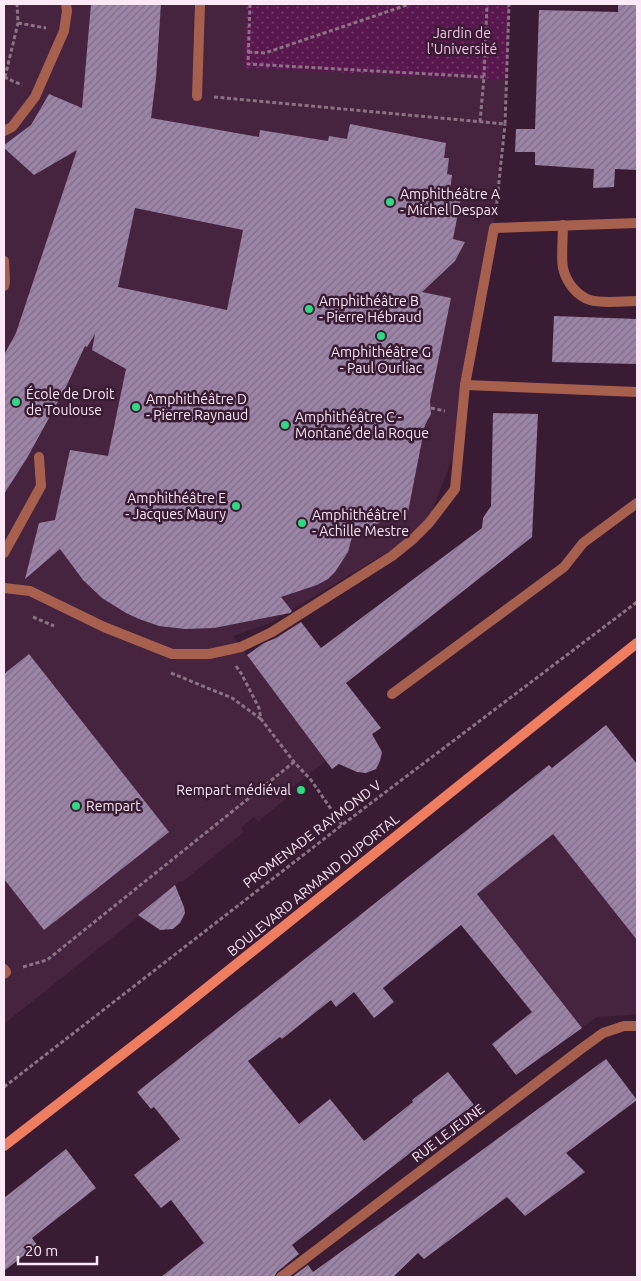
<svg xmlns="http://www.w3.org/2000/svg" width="641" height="1281" viewBox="0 0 641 1281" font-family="Ubuntu,sans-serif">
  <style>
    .built { fill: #46233f }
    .grass { fill: url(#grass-dots) }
    .building { fill: url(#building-hatch); fill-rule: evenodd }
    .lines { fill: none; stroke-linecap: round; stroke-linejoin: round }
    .path { stroke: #8b7285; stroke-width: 3; stroke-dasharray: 4 2.5; stroke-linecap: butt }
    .lane { stroke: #a7604e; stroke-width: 10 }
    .street { stroke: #a7604e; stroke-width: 10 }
    .secondary { stroke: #ef7d60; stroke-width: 10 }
    .poi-dot { fill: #30d883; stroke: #391c33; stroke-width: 2 }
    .labels { text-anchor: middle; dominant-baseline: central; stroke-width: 5; stroke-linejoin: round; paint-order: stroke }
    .park-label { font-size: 14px; fill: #f4c2e8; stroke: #391c33 }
    .poi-label { font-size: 14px; fill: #fce8f7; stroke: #391c33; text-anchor: start }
    .street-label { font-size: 14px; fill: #fce8f7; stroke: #391c33 }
  </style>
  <defs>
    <pattern id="grass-dots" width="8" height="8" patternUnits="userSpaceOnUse" patternTransform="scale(1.25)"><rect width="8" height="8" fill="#58184e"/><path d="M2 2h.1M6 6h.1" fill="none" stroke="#713a68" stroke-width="1.8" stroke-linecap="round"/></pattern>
    <pattern id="building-hatch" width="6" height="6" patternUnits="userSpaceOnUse" patternTransform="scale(1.25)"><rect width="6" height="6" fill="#9b84a6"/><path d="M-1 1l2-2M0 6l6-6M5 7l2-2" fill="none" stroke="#7f6e86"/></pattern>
  </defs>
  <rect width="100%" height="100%" fill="#391c33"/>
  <!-- built -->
  <g class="built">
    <polygon points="4,4 509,4 506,80 494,227 456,449 430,516 411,538 268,624 233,636 326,761 286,792 289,796 258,822 254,817 241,828 244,832 182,882 180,881 137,916 138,917 4,1024"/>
    <polygon points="549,765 637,876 637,1014 615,1016 597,1017 558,1045 417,870"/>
  </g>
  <!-- grass -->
  <polygon class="grass" points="246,4 509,4 506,80 243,68"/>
  <!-- building -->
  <g class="building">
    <path d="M91,4H161L156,78L151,118L259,137L260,130L328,141L329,136L347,139L350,124L446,143L444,158H449L447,174L452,175L450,190L462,193L453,239L465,242L455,261L422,292L451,298L430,401L431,414L425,425L407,517L392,514L370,529L355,526L348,552L335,572L328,579L317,585L281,597L292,611L290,613L214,628L185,629L159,626L139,619L126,613L102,598L83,580L60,549L25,579L39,523L55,520L70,450L108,456L126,369L92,350L95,334L87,347L85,346L66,387L27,458L4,494V355L16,333L77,150L34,175L4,148V145L31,125L49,94L82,108ZM135,208L243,230L227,310L118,287Z"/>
    <polygon points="618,4 637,4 637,170 615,169 614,187 593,188 594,169 535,165 535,152 515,152 516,129 535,129 539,10 618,12"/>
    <polygon points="554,316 637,319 637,364 552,362"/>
    <polygon points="493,413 538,414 532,537 346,683 381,728 372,734 382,752 380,761 376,769 366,773 357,772 339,764 332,769 247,655 264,643 276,638 301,622 321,648 482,528 483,518 491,506"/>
    <polygon points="29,654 169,832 44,930 4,879 4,674"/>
    <polygon points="606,725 637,764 637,940 553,834 477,894 582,1028 516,1075 492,1044 532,1012 461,925 383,988 394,1002 374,1018 354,992 336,1007 331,1000 282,1039 280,1037 248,1061 299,1124 330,1099 364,1141 413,1102 412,1100 448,1072 474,1105 437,1132 292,1245 299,1254 277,1272 274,1277 161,1277 204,1243 171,1200 161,1208 134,1175 180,1139 154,1107 151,1109 137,1092 549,765 552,768"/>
    <polygon points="175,885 184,907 185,913 180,923 173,929 160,930 138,915"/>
    <polygon points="606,1059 637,1100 566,1153 585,1172 525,1216 507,1197 424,1259 418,1253 393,1277 292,1277 308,1265 313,1272 470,1159"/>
    <polygon points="66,1149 96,1188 32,1238 37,1245 4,1271 4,1198"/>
  </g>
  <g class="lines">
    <!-- path -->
    <g class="path">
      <polyline points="250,4 248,64 484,77"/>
      <polyline points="18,23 46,28"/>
      <polyline points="248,52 265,53 410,4"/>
      <polyline points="4,77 22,85"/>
      <polyline points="5,77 18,23 17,4"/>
      <polyline points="214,97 505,124 509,4"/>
      <polyline points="480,122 484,77 487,4"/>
      <polyline points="496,210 505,124"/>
      <polyline points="431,408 445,411"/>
      <polyline points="33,617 54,626"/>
      <polyline points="236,666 241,673 259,708 261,719 294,762 311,780 342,825"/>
      <polyline points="171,673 232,698 261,719"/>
      <polyline points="23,967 47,960 294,762"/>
      <polyline points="4,1087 342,825 637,602"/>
    </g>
    <!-- lane -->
    <g class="lane">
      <polyline points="197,96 200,4"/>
      <polyline points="4,131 12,127 35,97 64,31 67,11 66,4"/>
      <path d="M563,225C563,236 561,259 563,268C566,282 577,296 590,300C603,304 623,301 637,301"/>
      <polyline points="4,261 5,282 4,286"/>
      <polyline points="465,385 637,392"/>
      <polyline points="4,553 41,486 39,457"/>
      <polyline points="4,588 30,591 104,627 172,654 209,654 241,647 272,632 392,556 413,539 429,523 455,489 465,385 494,228 637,223"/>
      <polyline points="392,694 564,567 583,543 637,503"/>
      <polyline points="4,969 6,972 4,974"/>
    </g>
    <!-- street -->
    <polyline class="street" points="281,1277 581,1049 603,1033 624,1026 637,1026"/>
    <!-- secondary -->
    <polyline class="secondary" points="4,1146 173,1015 637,643"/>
  </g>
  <!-- markers -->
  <g class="poi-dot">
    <circle cx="390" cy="202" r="5"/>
    <circle cx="309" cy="309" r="5"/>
    <circle cx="381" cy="336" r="5"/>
    <circle cx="16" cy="402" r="5"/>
    <circle cx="136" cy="407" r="5"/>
    <circle cx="285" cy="425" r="5"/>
    <circle cx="236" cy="506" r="5"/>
    <circle cx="302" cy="523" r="5"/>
    <circle cx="301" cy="790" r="5"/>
    <circle cx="76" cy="806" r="5"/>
  </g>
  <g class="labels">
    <!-- park labels -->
    <g class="park-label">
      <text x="462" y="33">Jardin de<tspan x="462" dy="16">l'Université</tspan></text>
    </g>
    <!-- poi labels -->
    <g class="poi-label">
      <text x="400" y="194">Amphithéâtre A<tspan x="400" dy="16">- Michel Despax</tspan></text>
      <text x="319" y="301">Amphithéâtre B<tspan x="319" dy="16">- Pierre Hébraud</tspan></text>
      <text x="381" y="352" text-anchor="middle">Amphithéâtre G<tspan x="381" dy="16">- Paul Ourliac</tspan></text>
      <text x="26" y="394">École de Droit<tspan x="26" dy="16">de Toulouse</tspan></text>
      <text x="146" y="399">Amphithéâtre D<tspan x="146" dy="16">- Pierre Raynaud</tspan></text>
      <text x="295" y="417">Amphithéâtre C -<tspan x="295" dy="16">Montané de la Roque</tspan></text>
      <text x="226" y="498" text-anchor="end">Amphithéâtre E<tspan x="226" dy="16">- Jacques Maury</tspan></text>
      <text x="312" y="515">Amphithéâtre I<tspan x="312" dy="16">- Achille Mestre</tspan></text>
      <text x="291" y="790" text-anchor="end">Rempart médiéval</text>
      <text x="86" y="806">Rempart</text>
    </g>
    <!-- street labels -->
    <g class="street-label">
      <text transform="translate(312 834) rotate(-37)">PROMENADE RAYMOND V</text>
      <text transform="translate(313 885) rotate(-39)">BOULEVARD ARMAND DUPORTAL</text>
      <text transform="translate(448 1133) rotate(-37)">RUE LEJEUNE</text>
    </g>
  </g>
  <!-- border -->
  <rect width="641" height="1281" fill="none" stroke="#fce8f7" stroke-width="10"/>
  <!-- scale -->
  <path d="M18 1256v8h79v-8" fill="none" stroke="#fce8f7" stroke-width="2.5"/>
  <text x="25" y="1256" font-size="15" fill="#fce8f7" stroke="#391c33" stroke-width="4" paint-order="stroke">20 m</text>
</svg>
